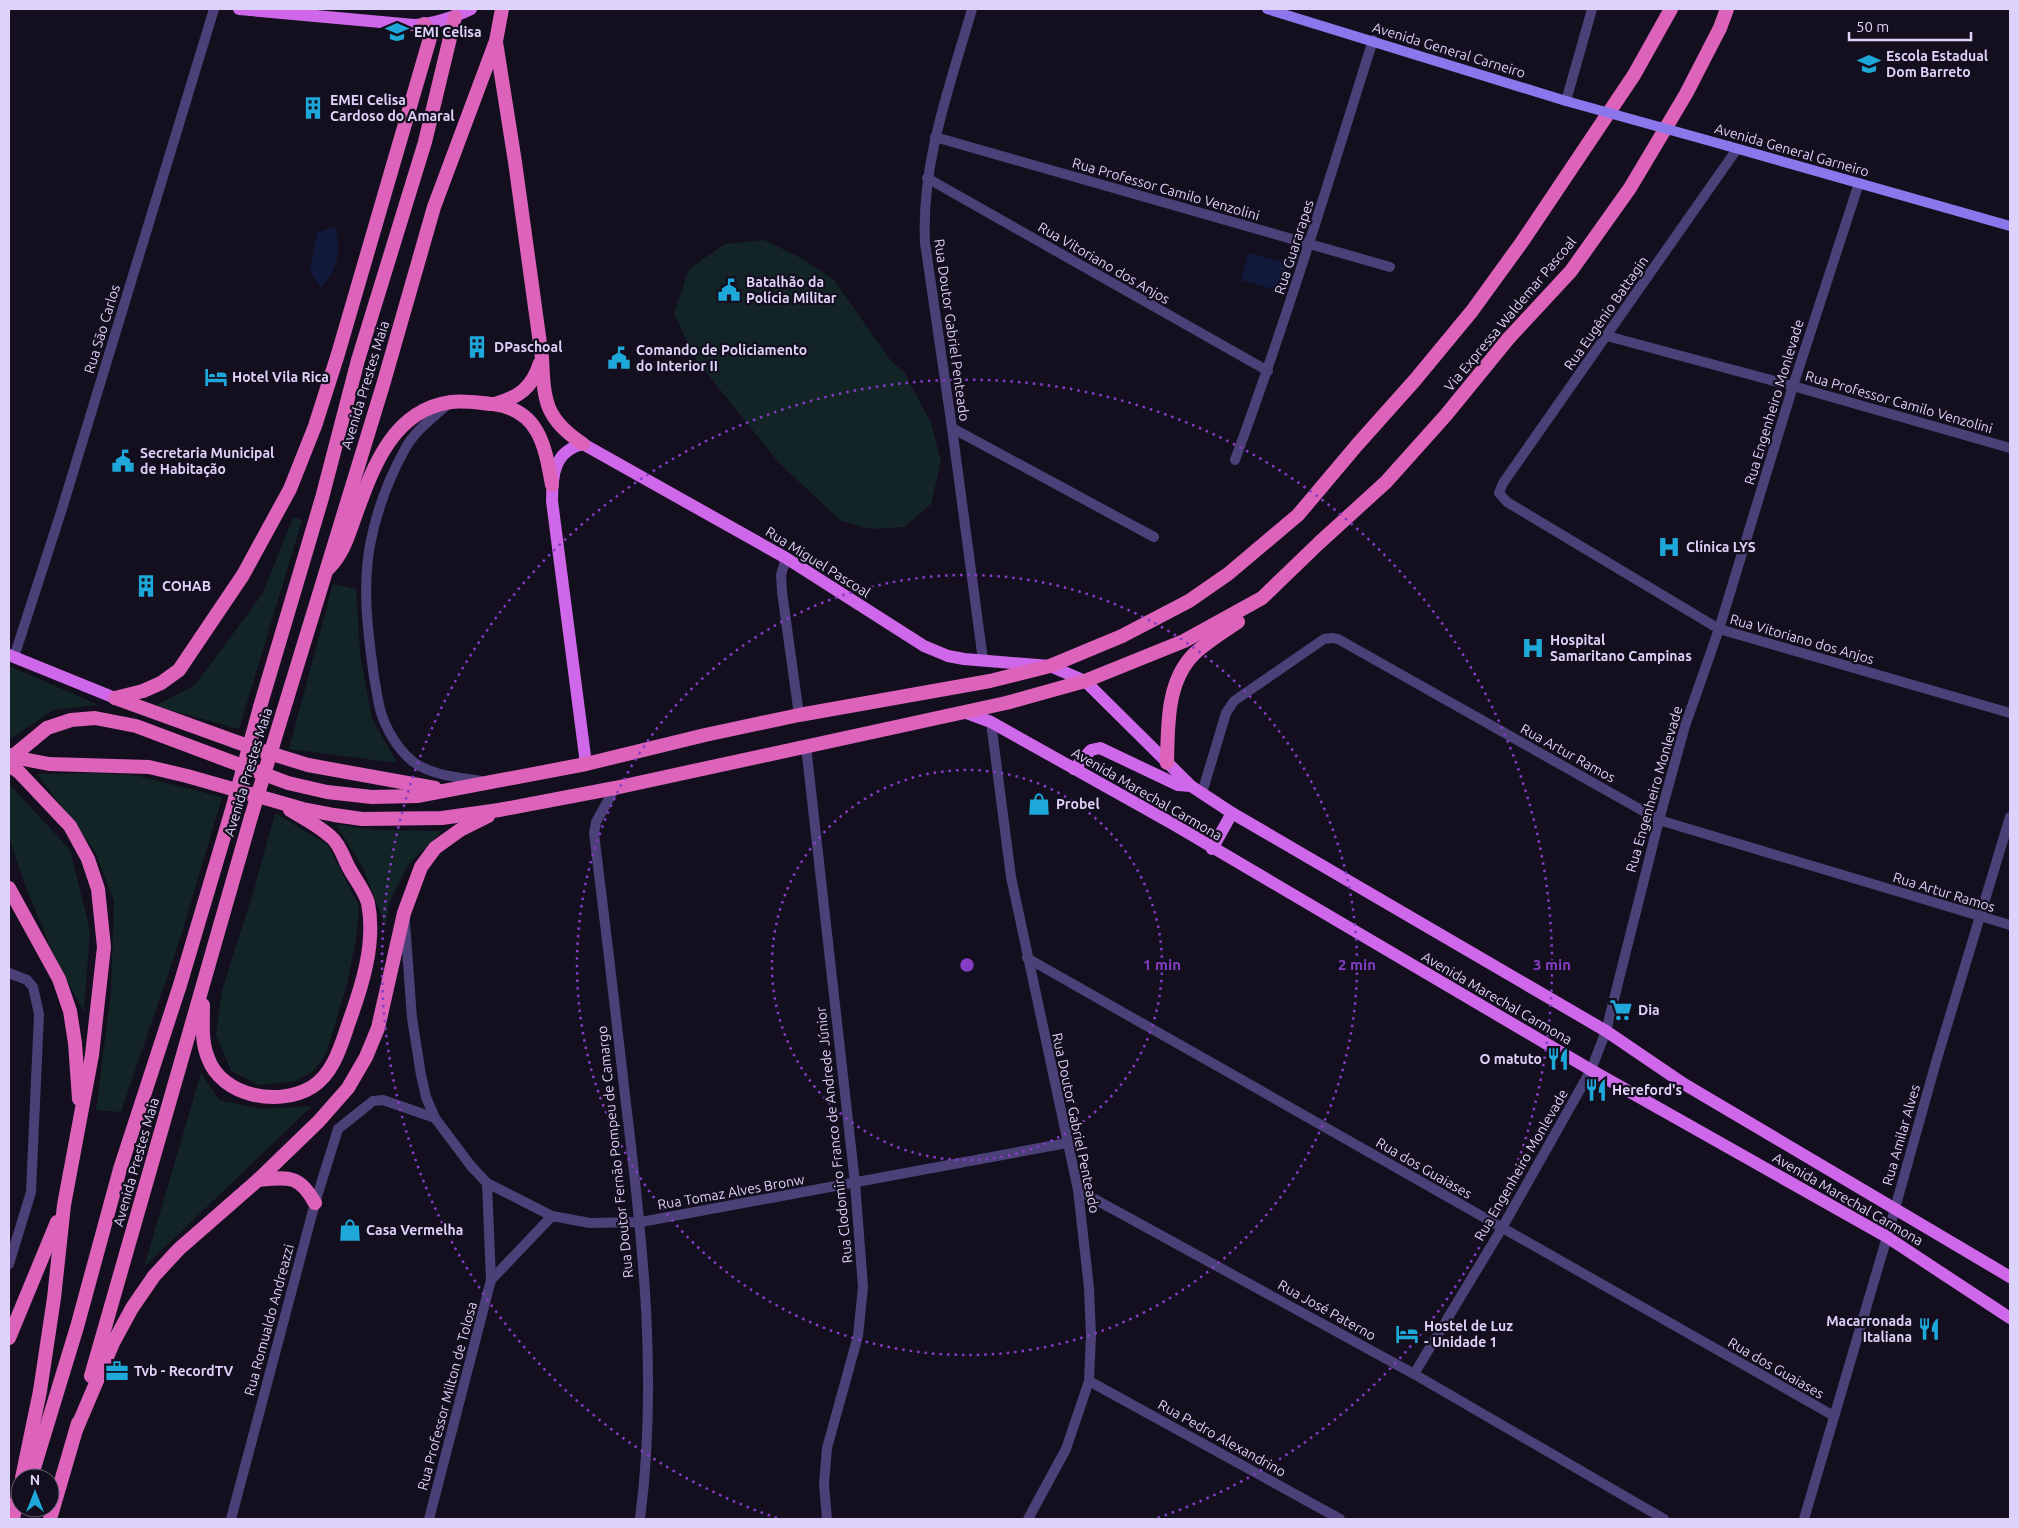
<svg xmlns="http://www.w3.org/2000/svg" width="2019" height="1528" viewBox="0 0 2019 1528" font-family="Ubuntu,sans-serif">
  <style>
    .green { fill: #132427 }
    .water { fill: #111a3b }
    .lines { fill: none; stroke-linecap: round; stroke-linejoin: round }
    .minor { stroke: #4b4077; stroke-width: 10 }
    .tertiary { stroke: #4b4077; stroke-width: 10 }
    .secondary { stroke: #8c76ec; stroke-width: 10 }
    .primary { stroke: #cf67ea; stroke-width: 12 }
    .trunk { stroke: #dc62ba; stroke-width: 14 }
    .secondary-bridge { stroke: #8c76ec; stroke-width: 10 }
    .trunk-bridge { stroke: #dc62ba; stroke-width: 14 }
    .ring { fill: none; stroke: #853dc5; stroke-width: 2.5; stroke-dasharray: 2.5 5 }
    .labels { text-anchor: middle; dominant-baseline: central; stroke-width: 4.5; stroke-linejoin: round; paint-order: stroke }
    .poi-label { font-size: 14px; font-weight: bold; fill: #ddd2f9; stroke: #140f1e; text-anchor: start }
    .street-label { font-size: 14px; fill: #ddd2f9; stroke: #140f1e }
    .centre { fill: #853dc5; stroke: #140f1e; stroke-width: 2.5 }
    .ring-label { font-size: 15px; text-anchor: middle; font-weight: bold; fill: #853dc5; stroke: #140f1e; stroke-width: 4.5; stroke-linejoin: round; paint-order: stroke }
  </style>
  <rect width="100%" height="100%" fill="#140f1e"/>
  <!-- green -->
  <g class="green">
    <polygon points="764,240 803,259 834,280 891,361 904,372 931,423 941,461 931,504 904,527 872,529 841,521 779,463 693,356 674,313 689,269 725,244"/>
    <polygon points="293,517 302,520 239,729 155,706 195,685 263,593"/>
    <polygon points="333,584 356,589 360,653 372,718 397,763 289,749"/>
    <polygon points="9,666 99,705 53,710 9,740"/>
    <polygon points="100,773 139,776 222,797 181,936 121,1112 96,1110 111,992 114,901 95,851 37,774"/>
    <polygon points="10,785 70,850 90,930 84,1012 55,958 26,887 9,838"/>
    <polygon points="275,813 328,845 359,906 356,939 347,984 327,1051 314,1071 296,1081 259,1085 231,1071 216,1035 222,990 253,893"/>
    <polygon points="336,824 374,830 442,831 408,865 389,903 386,927 364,870"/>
    <polygon points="201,1073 219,1100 262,1109 312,1106 144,1267"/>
  </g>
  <!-- water -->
  <g class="water">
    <path d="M335,226C341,249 339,270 321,287L310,272L317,233Z"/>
    <polygon points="1248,253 1292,264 1285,292 1241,280"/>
  </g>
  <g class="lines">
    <!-- minor -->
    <g class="minor">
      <path d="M972,9C950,86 921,162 925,243L952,428L983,660"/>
      <polyline points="1566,101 1592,9"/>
      <polyline points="935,137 1390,267"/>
      <polyline points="927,178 1268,371"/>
      <polyline points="1607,336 1793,386"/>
      <path d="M449,403C434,417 415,430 405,449C389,478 376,513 370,545C362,589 368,633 374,677C377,691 378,708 384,721C390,736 401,753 415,763C434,776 458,777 480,781"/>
      <polyline points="952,428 1154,537"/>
      <path d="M1235,460C1286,321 1329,181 1373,40"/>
      <polyline points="786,558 781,575 782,592 799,715"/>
      <polyline points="1719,629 1507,502 1499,493 1503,483 1737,149"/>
      <polyline points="14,657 61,512 214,9"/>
      <polyline points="991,722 1011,877 1078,1190 1089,1288 1091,1335 1089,1381 1066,1449 1028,1519"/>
      <polyline points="806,746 855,1183 863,1287 858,1336 827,1448 824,1484 827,1519"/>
      <polyline points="1202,793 1226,713 1234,701 1324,639 1332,638 1338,639 1659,820 2010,925"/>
      <polyline points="405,922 412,1018 421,1075 426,1097 435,1118 471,1166 487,1183 552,1216 590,1223 641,1222 1067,1143"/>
      <polyline points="1027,958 1834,1416"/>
      <polyline points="9,973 27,980 33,987 39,1014 31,1192 9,1264"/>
      <polyline points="1078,1190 1414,1374 1664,1519"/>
      <polyline points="491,1280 552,1216"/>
      <polyline points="1414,1374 1502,1228 1591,1070"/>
      <polyline points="1089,1381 1340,1519"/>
      <polyline points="231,1519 315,1203 338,1129 373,1101 383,1100 435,1118"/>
      <polyline points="429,1519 491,1280 487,1183"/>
      <polyline points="1804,1519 1887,1237"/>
    </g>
    <!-- tertiary -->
    <g class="tertiary">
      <polyline points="1793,386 2010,448"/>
      <polyline points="1719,629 2010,713"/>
      <path d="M615,788L596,822L594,833C605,923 616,1014 626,1104C643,1242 658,1381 640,1519"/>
      <polyline points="1591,1070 1606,1031 1659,820 1685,726 1719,629 1793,386 1859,183"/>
      <polyline points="1887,1237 1936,1062 2010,817"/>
    </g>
    <!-- secondary -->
    <g class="secondary">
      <polyline points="1267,9 1566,101"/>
      <polyline points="1728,146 2010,226"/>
    </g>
    <!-- primary -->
    <g class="primary">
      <path d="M239,9L414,25C435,24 452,18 471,9"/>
      <polyline points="9,655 115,698"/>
      <polyline points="964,712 991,722 1173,824 1591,1070 1887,1237 2010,1318"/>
      <path d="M586,764L552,501C552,475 554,451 583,444L786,558L924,646L948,656L964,659L1050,666L1085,681L1191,786L1232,813L1606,1031L1684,1084L2010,1277"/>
      <polyline points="1074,769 1091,750 1100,748 1178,785 1191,786"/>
      <polyline points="1212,849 1232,813"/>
    </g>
    <!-- trunk -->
    <g class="trunk">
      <path d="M496,42L515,162L542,358C544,401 545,419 583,444"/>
      <path d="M495,404C519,397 532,388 540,363"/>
      <path d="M329,568C344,553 349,533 356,514C373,467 393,410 451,402C464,400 480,403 493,404C540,410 545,447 552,485"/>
      <polyline points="115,698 143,691 161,683 179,670 243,575 290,489 315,426 338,354 430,38 429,30 424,24"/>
      <polyline points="115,698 256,749 308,765 435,788"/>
      <polyline points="260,707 322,498 358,360 425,142 455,17"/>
      <polyline points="283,712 383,385 434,207 496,41 502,9"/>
      <polyline points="18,752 47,728 71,720 95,718 136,726 288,783 327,792 372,797 417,796 586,764 705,735 799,715 990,681 1050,666 1122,636 1189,601 1228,574 1298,515 1357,445 1415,380 1472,311 1522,242 1634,75 1671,9"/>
      <polyline points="9,755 18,758 49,764 149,767 187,776 303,809 334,815 362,819 442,818 499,810 615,788 1006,703 1085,681 1184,641 1262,598 1319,543 1386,482 1446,415 1508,339 1571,271 1630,188 1686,94 1720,28 1727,9"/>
      <path d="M1167,763C1168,727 1166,682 1194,654C1207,642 1223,632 1238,622"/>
      <polyline points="9,765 19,772 70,826 88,859 98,889 104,947 92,1055 64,1205 54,1298 40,1391 22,1478"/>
      <polyline points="9,888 59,979 70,1011 75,1043 79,1099"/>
      <path d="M203,1005C203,1023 201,1041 208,1058C222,1097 279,1107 312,1087C334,1073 341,1045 349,1022C362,986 376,943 368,903C365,891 354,878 348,866C344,858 339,843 331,837C319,826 304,818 290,810"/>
      <path d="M258,1180C288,1177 299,1174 315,1203"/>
      <polyline points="9,1338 57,1222"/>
      <polyline points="91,1376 251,817"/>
      <polyline points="76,1430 113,1343 132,1308 154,1276 179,1249 258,1180 319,1121 348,1088 366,1057 378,1028 404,913 421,867 435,848 460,830 488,816"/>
      <polyline points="31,1478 77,1327 120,1169 180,985 231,813"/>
      <polyline points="13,1519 20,1486"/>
      <polyline points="50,1519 78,1423"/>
    </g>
    <!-- secondary-bridge -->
    <polyline class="secondary-bridge" points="1566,101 1728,146"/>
    <!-- trunk-bridge -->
    <g class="trunk-bridge">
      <polyline points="9,761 18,752"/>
      <polyline points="231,813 260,707"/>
      <polyline points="251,817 283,712"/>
    </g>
  </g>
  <!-- distance rings -->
  <g class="ring">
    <circle cx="967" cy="965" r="195"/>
    <circle cx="967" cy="965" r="390"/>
    <path d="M777 1518A585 585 0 1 1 1157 1518"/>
  </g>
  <!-- icons -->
  <defs>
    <symbol id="school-bare" viewBox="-9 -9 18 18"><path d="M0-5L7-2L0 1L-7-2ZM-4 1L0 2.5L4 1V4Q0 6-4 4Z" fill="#1ea7d9" stroke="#140f1e" stroke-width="2.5" paint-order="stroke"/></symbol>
    <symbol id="building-bare" viewBox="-9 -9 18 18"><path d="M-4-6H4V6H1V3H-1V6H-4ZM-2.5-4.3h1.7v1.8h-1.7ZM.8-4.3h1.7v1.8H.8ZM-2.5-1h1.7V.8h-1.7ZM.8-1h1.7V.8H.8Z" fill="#1ea7d9" stroke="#140f1e" stroke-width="2.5" paint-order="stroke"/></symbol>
    <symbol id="civic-bare" viewBox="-9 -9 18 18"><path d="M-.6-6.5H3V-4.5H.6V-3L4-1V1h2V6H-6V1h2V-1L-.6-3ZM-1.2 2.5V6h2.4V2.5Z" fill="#1ea7d9" stroke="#140f1e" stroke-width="2.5" paint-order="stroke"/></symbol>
    <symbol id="hotel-bare" viewBox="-9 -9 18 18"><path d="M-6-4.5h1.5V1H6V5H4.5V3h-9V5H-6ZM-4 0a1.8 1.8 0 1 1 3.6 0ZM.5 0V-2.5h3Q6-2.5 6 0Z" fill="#1ea7d9" stroke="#140f1e" stroke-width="2.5" paint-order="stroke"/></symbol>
    <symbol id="hospital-bare" viewBox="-9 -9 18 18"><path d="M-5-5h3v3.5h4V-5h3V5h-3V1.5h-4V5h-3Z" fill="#1ea7d9" stroke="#140f1e" stroke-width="2.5" paint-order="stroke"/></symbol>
    <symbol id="shop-bare" viewBox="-9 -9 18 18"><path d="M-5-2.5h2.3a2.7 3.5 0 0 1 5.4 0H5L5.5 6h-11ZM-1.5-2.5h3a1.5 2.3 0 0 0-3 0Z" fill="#1ea7d9" stroke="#140f1e" stroke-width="2.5" paint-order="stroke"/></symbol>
    <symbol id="supermarket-bare" viewBox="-9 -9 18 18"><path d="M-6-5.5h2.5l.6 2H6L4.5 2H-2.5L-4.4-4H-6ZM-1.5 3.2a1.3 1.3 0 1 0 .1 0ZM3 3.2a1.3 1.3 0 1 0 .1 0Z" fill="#1ea7d9" stroke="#140f1e" stroke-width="2.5" paint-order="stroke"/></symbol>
    <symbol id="restaurant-bare" viewBox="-9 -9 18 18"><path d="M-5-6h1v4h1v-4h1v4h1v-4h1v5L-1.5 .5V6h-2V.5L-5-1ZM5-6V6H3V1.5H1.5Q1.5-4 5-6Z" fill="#1ea7d9" stroke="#140f1e" stroke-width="2.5" paint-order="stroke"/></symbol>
    <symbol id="office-bare" viewBox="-9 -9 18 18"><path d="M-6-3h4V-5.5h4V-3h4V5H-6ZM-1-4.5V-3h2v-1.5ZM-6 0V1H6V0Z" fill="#1ea7d9" stroke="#140f1e" stroke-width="2.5" paint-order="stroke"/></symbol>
  </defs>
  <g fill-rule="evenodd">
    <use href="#school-bare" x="381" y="16" width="32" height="32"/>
    <use href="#school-bare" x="1853" y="48" width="32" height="32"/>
    <use href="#building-bare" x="297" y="92" width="32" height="32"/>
    <use href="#civic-bare" x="713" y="274" width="32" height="32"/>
    <use href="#building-bare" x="461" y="331" width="32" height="32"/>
    <use href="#civic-bare" x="603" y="342" width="32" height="32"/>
    <use href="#hotel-bare" x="200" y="361" width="32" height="32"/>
    <use href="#civic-bare" x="107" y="445" width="32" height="32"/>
    <use href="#hospital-bare" x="1653" y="531" width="32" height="32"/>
    <use href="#building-bare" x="130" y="570" width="32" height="32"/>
    <use href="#hospital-bare" x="1517" y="632" width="32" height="32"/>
    <use href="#shop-bare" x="1023" y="788" width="32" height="32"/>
    <use href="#supermarket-bare" x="1605" y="994" width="32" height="32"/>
    <use href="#restaurant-bare" x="1542" y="1043" width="32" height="32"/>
    <use href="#restaurant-bare" x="1580" y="1074" width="32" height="32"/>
    <use href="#shop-bare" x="334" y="1214" width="32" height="32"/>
    <use href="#restaurant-bare" x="1913" y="1313" width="32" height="32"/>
    <use href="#hotel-bare" x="1391" y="1318" width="32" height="32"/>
    <use href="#office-bare" x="101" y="1355" width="32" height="32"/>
  </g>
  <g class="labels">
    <!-- poi labels -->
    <g class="poi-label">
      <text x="414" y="32">EMI Celisa</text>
      <text x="1886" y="56">Escola Estadual<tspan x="1886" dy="16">Dom Barreto</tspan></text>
      <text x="330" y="100">EMEI Celisa<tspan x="330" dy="16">Cardoso do Amaral</tspan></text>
      <text x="746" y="282">Batalhão da<tspan x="746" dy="16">Polícia Militar</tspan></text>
      <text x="494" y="347">DPaschoal</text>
      <text x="636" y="350">Comando de Policiamento<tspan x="636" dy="16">do Interior II</tspan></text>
      <text x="232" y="377">Hotel Vila Rica</text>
      <text x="140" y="453">Secretaria Municipal<tspan x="140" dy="16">de Habitação</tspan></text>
      <text x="1686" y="547">Clínica LYS</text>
      <text x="162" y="586">COHAB</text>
      <text x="1550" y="640">Hospital<tspan x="1550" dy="16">Samaritano Campinas</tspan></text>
      <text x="1056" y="804">Probel</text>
      <text x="1638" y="1010">Dia</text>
      <text x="1542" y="1059" text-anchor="end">O matuto</text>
      <text x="1612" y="1090">Hereford's</text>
      <text x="366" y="1230">Casa Vermelha</text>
      <text x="1912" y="1321" text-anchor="end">Macarronada<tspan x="1912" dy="16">Italiana</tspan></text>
      <text x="1424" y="1326">Hostel de Luz<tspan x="1424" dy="16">- Unidade 1</tspan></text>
      <text x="134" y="1371">Tvb - RecordTV</text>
    </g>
    <!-- street labels -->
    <g class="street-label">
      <text transform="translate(1449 50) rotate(17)">Avenida General Carneiro</text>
      <text transform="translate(1792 150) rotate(16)">Avenida General Garneiro</text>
      <text transform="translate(1166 189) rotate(16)">Rua Professor Camilo Venzolini</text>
      <text transform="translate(1294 247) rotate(-72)">Rua Guararapes</text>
      <text transform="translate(1104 263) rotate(30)">Rua Vitoriano dos Anjos</text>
      <text transform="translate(1606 313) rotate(-55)">Rua Eugênio Battagin</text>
      <text transform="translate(1510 314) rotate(-50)">Via Expressa Waldemar Pascoal</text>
      <text transform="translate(102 329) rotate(-73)">Rua São Carlos</text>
      <text transform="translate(952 330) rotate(82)">Rua Doutor Gabriel Penteado</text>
      <text transform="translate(365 385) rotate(-73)">Avenida Prestes Maia</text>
      <text transform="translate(1774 402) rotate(-73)">Rua Engenheiro Monlevade</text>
      <text transform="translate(1899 402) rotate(16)">Rua Professor Camilo Venzolini</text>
      <text transform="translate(818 562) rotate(32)">Rua Miguel Pascoal</text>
      <text transform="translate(1802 639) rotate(16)">Rua Vitoriano dos Anjos</text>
      <text transform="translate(1568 753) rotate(29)">Rua Artur Ramos</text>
      <text transform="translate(248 772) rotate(-73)">Avenida Prestes Maia</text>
      <text transform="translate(1654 789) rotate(-74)">Rua Engenheiro Monlevade</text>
      <text transform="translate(1147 794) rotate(30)">Avenida Marechal Carmona</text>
      <text transform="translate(1944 892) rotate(17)">Rua Artur Ramos</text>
      <text transform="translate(1497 998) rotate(30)">Avenida Marechal Carmona</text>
      <text transform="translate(1076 1123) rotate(78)">Rua Doutor Gabriel Penteado</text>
      <text transform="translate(834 1135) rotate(-96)">Rua Clodomiro Franco de Andrede Júnior</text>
      <text transform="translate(1901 1135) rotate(-74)">Rua Amilar Alves</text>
      <text transform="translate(615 1152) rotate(-96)">Rua Doutor Fernão Pompeu de Camargo</text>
      <text transform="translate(136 1162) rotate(-74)">Avenida Prestes Maia</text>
      <text transform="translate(1521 1165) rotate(-60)">Rua Engenheiro Monlevade</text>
      <text transform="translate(1424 1168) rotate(30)">Rua dos Guaiases</text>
      <text transform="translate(731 1192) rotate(-10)">Rua Tomaz Alves Bronw</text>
      <text transform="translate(1848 1199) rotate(30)">Avenida Marechal Carmona</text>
      <text transform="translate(1327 1310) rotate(29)">Rua José Paterno</text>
      <text transform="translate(269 1320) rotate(-75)">Rua Romualdo Andreazzi</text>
      <text transform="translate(1776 1368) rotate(30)">Rua dos Guaiases</text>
      <text transform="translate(447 1396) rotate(-75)">Rua Professor Milton de Tolosa</text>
      <text transform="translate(1222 1438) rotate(29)">Rua Pedro Alexandrino</text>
    </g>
  </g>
  <circle cx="967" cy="965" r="8" class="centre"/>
  <g class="ring-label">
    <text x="1162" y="970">1 min</text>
    <text x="1357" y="970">2 min</text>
    <text x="1552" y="970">3 min</text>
  </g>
  <!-- border -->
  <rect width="2019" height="1528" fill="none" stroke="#ddd2f9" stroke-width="20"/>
  <!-- north arrow -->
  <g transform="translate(35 1493)"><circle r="24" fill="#140f1e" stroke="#645d76"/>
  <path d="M0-4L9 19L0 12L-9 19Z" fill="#1ea7d9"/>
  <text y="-8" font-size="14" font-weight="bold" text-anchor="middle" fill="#ddd2f9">N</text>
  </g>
  <!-- scale -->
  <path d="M1849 32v8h122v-8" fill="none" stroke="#ddd2f9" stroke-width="2.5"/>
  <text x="1856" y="32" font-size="15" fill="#ddd2f9" stroke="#140f1e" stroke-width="4" paint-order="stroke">50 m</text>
</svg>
